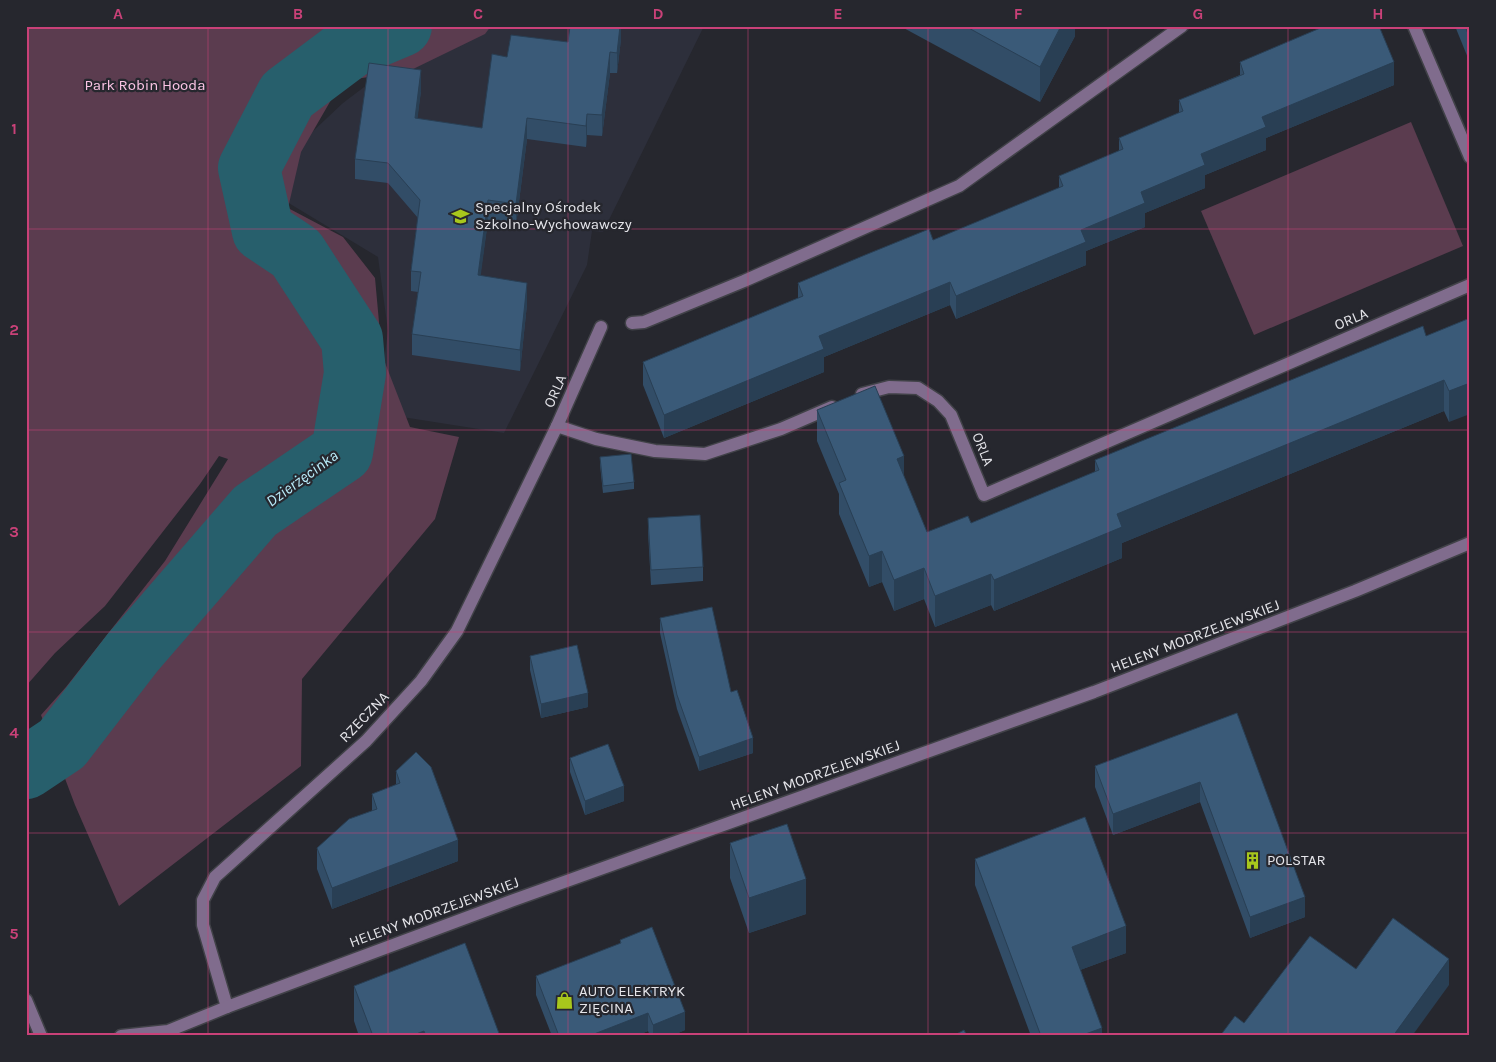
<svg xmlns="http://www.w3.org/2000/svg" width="1496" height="1062" viewBox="0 0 1496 1062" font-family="Karla,sans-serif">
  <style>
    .built { fill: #2d2f3b }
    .green { fill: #5b3c4f }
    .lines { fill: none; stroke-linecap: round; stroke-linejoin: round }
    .river { stroke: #275f6c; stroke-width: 62 }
    .minor-casing { stroke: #414248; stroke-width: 15 }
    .minor { stroke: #806c8d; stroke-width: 12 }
    .wall { fill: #324d67 }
    .shaded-wall { fill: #293f54 }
    .building { fill: #3a5a78; stroke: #293f54 }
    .grid { fill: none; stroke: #c94178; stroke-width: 1; stroke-opacity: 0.55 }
    .labels { text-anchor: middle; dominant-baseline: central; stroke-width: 4.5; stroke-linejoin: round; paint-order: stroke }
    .park-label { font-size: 15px; fill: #fbc4e4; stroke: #26272e }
    .poi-label { font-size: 15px; fill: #e5e5ea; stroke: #26272e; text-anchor: start }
    .street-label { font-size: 15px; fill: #e5e5ea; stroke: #26272e }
    .water-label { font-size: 16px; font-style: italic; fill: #b9ecfa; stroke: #26272e }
    .neatline { fill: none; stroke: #c94178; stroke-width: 2 }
    .grid-label { font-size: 16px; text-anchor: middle; font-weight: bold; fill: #c94178 }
  </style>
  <rect width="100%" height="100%" fill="#26272e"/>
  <!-- built -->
  <polygon class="built" points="489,26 704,26 603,232 592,231 587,265 504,433 377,413 388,331 378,257 287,202 293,150 343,103 380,75"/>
  <!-- green -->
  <g class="green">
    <polygon points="26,26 491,26 485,34 409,71 342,81 301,152 288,208 343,237 375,278 382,355 410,427 459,437 435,519 302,679 301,766 119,906 75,805 41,715 66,687 165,561 228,459 219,456 200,484 105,606 55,653 26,686"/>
    <polygon points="1411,122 1463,246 1254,335 1201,211"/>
  </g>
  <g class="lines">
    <!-- river -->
    <polyline class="river" points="26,768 62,744 133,652 255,511 342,452 355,373 352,339 296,253 263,231 249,168 287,95 351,47 401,26"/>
    <defs>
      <g id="minor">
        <polyline points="1414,26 1470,157"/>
        <polyline points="632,323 644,322 744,281 959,186 1182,26"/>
        <polyline points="862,394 889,387 918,388 938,401 951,415 984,495 1470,285"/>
        <polyline points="557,426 596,439 655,451 705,454 781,429 832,407"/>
        <polyline points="26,1000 41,1036"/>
        <polyline points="227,1007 203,925 203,900 215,877 366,741 421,681 457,631 557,426 601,327"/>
        <polyline points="121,1036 168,1031 227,1007 511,901 1094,692 1355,591 1470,543"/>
      </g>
    </defs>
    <!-- minor casing -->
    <use href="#minor" class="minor-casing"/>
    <!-- minor -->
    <use href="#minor" class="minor"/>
  </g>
  <!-- wall -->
  <g class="wall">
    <polygon points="621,26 621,39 617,73 610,73 602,136 587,135 586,147 527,139 516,225 488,221 480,276 527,304 520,371 412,355 412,334 418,292 411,291 411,271 418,218 388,183 355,179 355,159 421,91 417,119 482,128 507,57 568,42"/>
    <polygon points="900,26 1075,26 1075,36 1040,102"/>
    <polygon points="1455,26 1470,26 1470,63"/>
    <polygon points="1240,62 1394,85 1266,138 1266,150 1205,175 1205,188 1145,213 1145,227 1086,251 1086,265 956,319 950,305 824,357 824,372 664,438 643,385 643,362 798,298 798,283 933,240 1059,188 1059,176 1119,151 1119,138 1179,113 1179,100 1240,75"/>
    <polygon points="1470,318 1449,422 1444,411 1122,543 1122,558 994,611 991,605 935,627 924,599 894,611 882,582 869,587 839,514 839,494 817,441 817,410 904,477 927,532 971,523 1095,472 1095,460 1426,336"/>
    <polygon points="600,457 634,482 634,489 603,493 600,465"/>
    <polygon points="648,518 703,567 703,581 651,585 648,532"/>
    <polygon points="660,618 731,692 753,753 699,771 677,709 660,633"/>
    <polygon points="530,656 588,707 541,718 530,670"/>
    <polygon points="1237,713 1305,917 1250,938 1200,802 1113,835 1095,787 1095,766"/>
    <polygon points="570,758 624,801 585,815 570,772"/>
    <polygon points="396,771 458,861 332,909 317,869 317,848 372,811 372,794 396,785"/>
    <polygon points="730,843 806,914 749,933 730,878"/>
    <polygon points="975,859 1126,953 1080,970 1102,1036 1031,1036 975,885"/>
    <polygon points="620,940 685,1030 671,1036 650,1036 648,1031 636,1036 552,1036 536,995 536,976 620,944"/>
    <polygon points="354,986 500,1036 359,1036 354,1021"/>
  </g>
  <!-- shaded-wall -->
  <g class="shaded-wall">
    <polygon points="620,26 621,26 621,39 617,73 617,53"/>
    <polygon points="1061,26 1075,26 1075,36 1040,102 1040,67"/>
    <polygon points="610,52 610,73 602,136 602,115"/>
    <polygon points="1394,62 1394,85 1266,138 1266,150 1205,175 1205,188 1145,213 1145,227 1086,251 1086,265 956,319 956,296 1081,230 1141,192 1262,117"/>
    <polygon points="421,70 421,91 415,139 415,118"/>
    <polygon points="587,114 587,135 586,147 586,126"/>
    <polygon points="527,118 527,139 516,225 516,204"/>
    <polygon points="488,200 488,221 478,296 478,275"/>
    <polygon points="950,282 950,305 824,357 824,372 664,438 664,415 819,336"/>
    <polygon points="527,283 527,304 520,371 520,350"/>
    <polygon points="1444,380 1444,411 1122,543 1122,558 994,611 994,580 1117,514"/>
    <polygon points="1470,383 1470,414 1449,422 1449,391"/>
    <polygon points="904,456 904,487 897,459"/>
    <polygon points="882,551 882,582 869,587 869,556"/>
    <polygon points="924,568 924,599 894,611 894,580"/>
    <polygon points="991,574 991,605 935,627 935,596"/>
    <polygon points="588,693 588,707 541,718 541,704"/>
    <polygon points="753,738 753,753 699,771 699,757"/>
    <polygon points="1200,782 1200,802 1113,835 1113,814"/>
    <polygon points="624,786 624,801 585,815 585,801"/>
    <polygon points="458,840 458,861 332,909 332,888"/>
    <polygon points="806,879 806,914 749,933 749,898"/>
    <polygon points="1305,897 1305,917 1250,938 1250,917"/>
    <polygon points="1126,926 1126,953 1072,973 1072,947"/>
    <polygon points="1449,959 1449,985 1412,1036 1393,1036"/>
    <polygon points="685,1012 685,1030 671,1036 653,1036 653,1025"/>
    <polygon points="648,1013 648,1031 636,1036 589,1036"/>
    <polygon points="1102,1028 1102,1036 1080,1036"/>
    <polygon points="424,1031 424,1036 411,1036"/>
  </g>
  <!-- building -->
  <g class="building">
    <polygon points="570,26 620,26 617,53 610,52 602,115 587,114 586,126 527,118 516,204 488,200 478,275 527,283 520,350 412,334 421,272 411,271 420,200 388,163 355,159 369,63 421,70 415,118 482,128 492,54 507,57 511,35 568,42"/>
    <polygon points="965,26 1061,26 1040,67"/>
    <polygon points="1325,26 1379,26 1394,62 1262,117 1266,127 1201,154 1205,165 1141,192 1145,203 1081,230 1086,242 956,296 950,282 819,336 824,349 664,415 643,362 803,296 798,283 865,255 929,229 933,240 1063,186 1059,176 1123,149 1119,138 1183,111 1179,100 1244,74 1240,62"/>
    <polygon points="1465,26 1470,26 1470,39"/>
    <polygon points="1470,318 1470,383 1449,391 1444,380 1117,514 1122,527 994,580 991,574 935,596 924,568 894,580 882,551 869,556 839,483 846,480 817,410 875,386 904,456 897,459 927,532 968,516 971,523 1099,470 1095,460 1423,326 1426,336"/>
    <polygon points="631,454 634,482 603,486 600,457"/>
    <polygon points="700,515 703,567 651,570 648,518"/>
    <polygon points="712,607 731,692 737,690 753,738 699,757 677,695 660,618"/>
    <polygon points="577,645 588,693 541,704 530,656"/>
    <polygon points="1237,713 1305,897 1250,917 1200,782 1113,814 1095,766"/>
    <polygon points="608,744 624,786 585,801 570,758"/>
    <polygon points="416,752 431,767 458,840 332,888 317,848 349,819 377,809 372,794 400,783 396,771"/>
    <polygon points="1085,817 1126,926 1072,947 1102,1028 1080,1036 1041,1036 975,859"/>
    <polygon points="787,824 806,879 749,898 730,843"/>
    <polygon points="1393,918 1449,959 1393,1036 1220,1036 1235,1016 1244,1023 1310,936 1356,969"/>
    <polygon points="652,927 685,1012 653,1025 648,1013 589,1036 559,1036 536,976 621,943 620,940"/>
    <polygon points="465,943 500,1036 426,1036 424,1031 411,1036 373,1036 354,986"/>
    <polygon points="964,1030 967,1036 953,1036"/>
  </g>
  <!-- grid -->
  <path class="grid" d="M208,26V1036M388,26V1036M568,26V1036M748,26V1036M928,26V1036M1108,26V1036M1288,26V1036M26,229H1470M26,430H1470M26,632H1470M26,833H1470"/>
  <!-- icons -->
  <defs>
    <symbol id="school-bare" viewBox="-9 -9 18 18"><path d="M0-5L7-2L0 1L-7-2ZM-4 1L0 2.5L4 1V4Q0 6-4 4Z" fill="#a8c71c" stroke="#26272e" stroke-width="2.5" paint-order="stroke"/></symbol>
    <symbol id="building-bare" viewBox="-9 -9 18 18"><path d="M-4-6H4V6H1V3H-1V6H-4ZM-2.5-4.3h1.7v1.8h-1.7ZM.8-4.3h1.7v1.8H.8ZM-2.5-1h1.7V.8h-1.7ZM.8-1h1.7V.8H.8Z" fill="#a8c71c" stroke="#26272e" stroke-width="2.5" paint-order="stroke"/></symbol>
    <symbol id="shop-bare" viewBox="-9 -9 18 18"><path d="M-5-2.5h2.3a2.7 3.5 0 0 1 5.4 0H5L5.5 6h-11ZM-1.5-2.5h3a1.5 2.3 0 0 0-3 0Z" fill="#a8c71c" stroke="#26272e" stroke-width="2.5" paint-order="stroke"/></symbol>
  </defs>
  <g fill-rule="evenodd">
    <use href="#school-bare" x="448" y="204" width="25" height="25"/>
    <use href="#building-bare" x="1240" y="848" width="25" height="25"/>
    <use href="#shop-bare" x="552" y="988" width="25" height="25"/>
  </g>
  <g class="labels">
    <!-- park labels -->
    <g class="park-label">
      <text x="145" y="85">Park Robin Hooda</text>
    </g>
    <!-- poi labels -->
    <g class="poi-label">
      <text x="475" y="207">Specjalny Ośrodek<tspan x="475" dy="17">Szkolno-Wychowawczy</tspan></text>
      <text x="1267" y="860">POLSTAR</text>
      <text x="579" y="991">AUTO ELEKTRYK<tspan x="579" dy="17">ZIĘCINA</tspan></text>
    </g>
    <!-- street labels -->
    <g class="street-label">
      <text transform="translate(1351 319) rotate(-23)">ORLA</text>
      <text transform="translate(555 391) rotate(-66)">ORLA</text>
      <text transform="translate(983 449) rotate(68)">ORLA</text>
      <text transform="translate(1195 636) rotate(-21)">HELENY MODRZEJEWSKIEJ</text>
      <text transform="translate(364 717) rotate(-46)">RZECZNA</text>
      <text transform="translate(815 775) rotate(-20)">HELENY MODRZEJEWSKIEJ</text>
      <text transform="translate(434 912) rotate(-20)">HELENY MODRZEJEWSKIEJ</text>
    </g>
    <!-- water labels -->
    <g class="water-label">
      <text transform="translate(302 478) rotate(-36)">Dzierżęcinka</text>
    </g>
  </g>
  <!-- border -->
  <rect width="1496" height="1062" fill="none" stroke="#26272e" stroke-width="55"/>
  <rect x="28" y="28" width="1440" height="1006" class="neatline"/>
  <g class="grid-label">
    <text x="118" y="19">A</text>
    <text x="298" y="19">B</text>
    <text x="478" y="19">C</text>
    <text x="658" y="19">D</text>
    <text x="838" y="19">E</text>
    <text x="1018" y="19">F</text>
    <text x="1198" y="19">G</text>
    <text x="1378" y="19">H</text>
    <text x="14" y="134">1</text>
    <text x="14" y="335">2</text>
    <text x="14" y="537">3</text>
    <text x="14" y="738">4</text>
    <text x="14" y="939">5</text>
  </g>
</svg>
